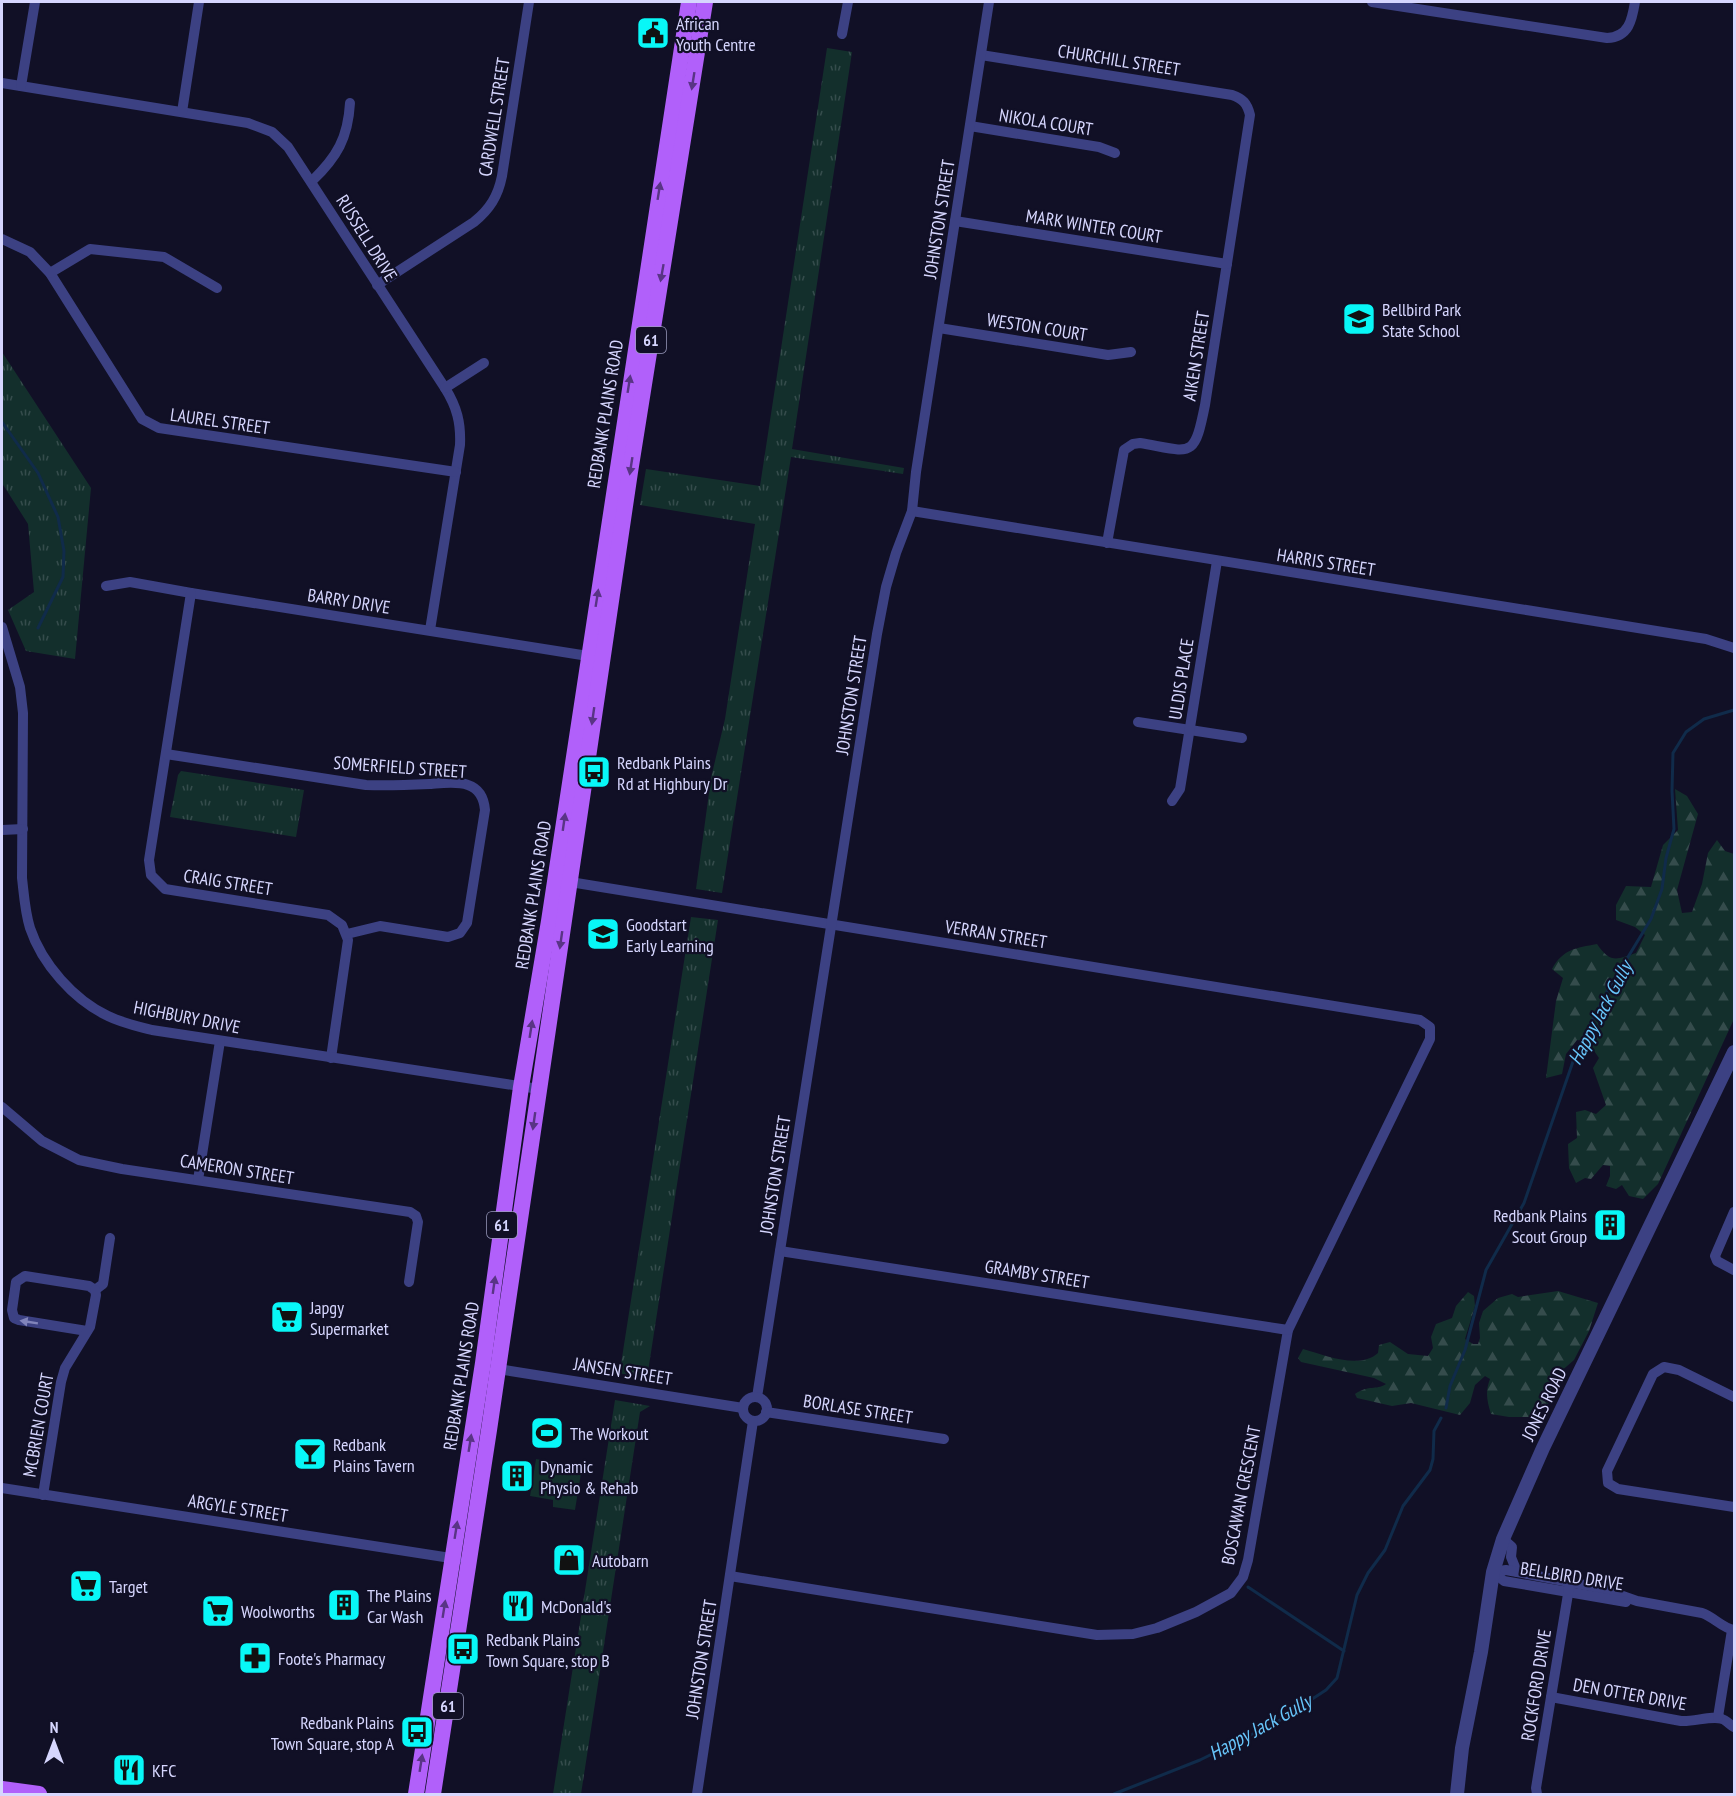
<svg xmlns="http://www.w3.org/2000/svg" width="1736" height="1796" viewBox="0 0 1736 1796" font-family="'PT Sans Narrow',sans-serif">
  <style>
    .forest { fill: url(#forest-firs) }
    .park { fill: url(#park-tufts) }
    .pitch { fill: #132f2c }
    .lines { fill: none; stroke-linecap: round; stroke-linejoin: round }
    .stream { stroke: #102b4a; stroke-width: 3 }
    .minor { stroke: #3c4183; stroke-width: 10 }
    .tertiary { stroke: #3c4183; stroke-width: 14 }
    .primary { stroke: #b160fa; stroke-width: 16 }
    .oneway { fill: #593485 }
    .oneway2 { fill: #8184ba }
    .labels { text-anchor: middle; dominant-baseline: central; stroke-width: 4.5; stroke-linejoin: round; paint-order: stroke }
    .shield { fill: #111026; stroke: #9b9bbd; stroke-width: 1.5 }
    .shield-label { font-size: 16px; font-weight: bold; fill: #d6d6fe }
    .poi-label { font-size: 18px; fill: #d6d6fe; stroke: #111026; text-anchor: start }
    .street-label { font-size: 18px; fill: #d6d6fe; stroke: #111026 }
    .water-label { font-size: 20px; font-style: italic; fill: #67c5fa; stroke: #111026 }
  </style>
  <defs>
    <pattern id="forest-firs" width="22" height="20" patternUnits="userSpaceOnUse" patternTransform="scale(1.5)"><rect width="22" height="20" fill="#132f2c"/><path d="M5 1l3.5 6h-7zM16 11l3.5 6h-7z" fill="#354c4c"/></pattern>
    <pattern id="park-tufts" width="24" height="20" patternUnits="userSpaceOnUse" patternTransform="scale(1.5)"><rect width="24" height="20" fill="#132f2c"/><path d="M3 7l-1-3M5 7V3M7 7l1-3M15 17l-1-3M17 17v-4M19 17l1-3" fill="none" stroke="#354c4c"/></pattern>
  </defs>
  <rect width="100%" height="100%" fill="#111026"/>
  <!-- forest -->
  <g class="forest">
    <path d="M1675,789L1687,796L1698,814L1677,890L1682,913L1692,912L1702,884L1708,853L1717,840L1725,851L1734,854V1019L1658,1184L1643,1199L1629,1196L1622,1185L1616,1189L1606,1186L1610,1176V1166L1603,1165L1591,1179L1585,1178L1576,1183L1569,1168L1568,1144L1577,1138L1576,1112L1585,1110L1596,1114L1606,1105L1593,1068L1599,1058L1588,1042L1577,1040L1566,1054L1562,1074L1546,1078L1556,1001L1563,978L1552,969C1563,949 1576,948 1597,944C1610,963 1616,960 1636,953L1645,935L1635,927L1616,920V905L1626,886L1651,887L1663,845L1678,830Z"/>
    <path d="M1558,1291L1598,1303L1589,1331L1574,1360L1559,1373L1549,1393V1403L1531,1417H1509L1491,1414C1487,1401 1485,1392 1490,1379L1485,1376L1475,1385L1470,1403L1460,1415L1411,1403L1392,1406L1357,1398L1355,1394C1370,1384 1375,1391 1386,1384L1374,1378L1301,1362L1298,1358L1303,1349C1325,1355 1359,1370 1378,1353L1379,1345L1390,1342L1408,1354L1428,1356L1433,1348L1431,1337L1436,1324L1452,1318L1456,1306L1468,1292L1474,1296L1475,1306L1465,1339L1473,1344H1478L1480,1338L1479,1323L1483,1311L1498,1298L1512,1294L1518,1297Z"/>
  </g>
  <!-- park -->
  <g class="park">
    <polygon points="827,48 852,52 792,449 904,468 903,474 791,457 722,893 696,889 711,778 725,719 755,524 640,505 646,469 760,486"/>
    <polygon points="2,352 91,488 75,659 26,651 8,610 34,592 28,524 2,483"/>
    <polygon points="181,771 304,790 296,837 170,817 178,775"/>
    <polygon points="691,917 718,920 647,1378 612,1372 621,1364"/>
    <polygon points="615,1400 650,1406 640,1412 581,1794 553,1794"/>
  </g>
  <!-- pitch -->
  <polygon class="pitch" points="536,1459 582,1467 575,1510 553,1507 553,1500 530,1496"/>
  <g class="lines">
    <!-- stream -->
    <g class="stream">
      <polyline points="2,422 38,473 58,517 64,551 63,577 38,628"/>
      <polyline points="1446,1408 1450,1386 1465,1350 1486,1270 1524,1203 1577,1050 1608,990 1651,919 1662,889 1666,858 1674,829 1672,791 1673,753 1686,732 1704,719 1734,710"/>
      <polyline points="1248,1587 1344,1651"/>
      <polyline points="1114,1794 1200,1760 1277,1722 1326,1690 1337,1678 1357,1595 1368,1573 1385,1550 1403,1506 1430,1470 1433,1459 1434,1431 1441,1418"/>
    </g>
    <!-- minor -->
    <g class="minor">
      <path d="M1372,2L1607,38C1629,37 1632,20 1635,2"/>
      <polyline points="842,34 848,2"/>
      <path d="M981,55L1232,95C1243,99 1247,103 1250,115L1205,405C1194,460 1192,452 1140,443L1133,444L1124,450L1107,543"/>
      <path d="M2,83L248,123L272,132L288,147L445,388C457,407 461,423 460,445L430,630"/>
      <polyline points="21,86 35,2"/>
      <polyline points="182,112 199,2"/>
      <polyline points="970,126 1099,147 1115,153"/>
      <path d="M312,181C337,157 348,138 350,103"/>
      <polyline points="955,221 1227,264"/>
      <polyline points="2,239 30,252 50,273 142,419 159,428 456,472"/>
      <polyline points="50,273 90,249 164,257 217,288"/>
      <path d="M377,285L474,222C490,209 498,196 502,176L529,2"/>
      <polyline points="939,328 1108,355 1131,352"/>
      <polyline points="445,388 484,363"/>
      <polyline points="912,511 1706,639 1734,648"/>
      <polyline points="106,586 130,582 191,593 588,656"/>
      <polyline points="191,593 149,860 151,875 165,889 328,915 342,925 348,940 331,1058"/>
      <path d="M2,627L20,687L23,713L22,878C24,895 25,912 30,928C42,964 74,1000 108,1016C122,1023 137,1026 152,1030L539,1089"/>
      <polyline points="1138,722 1242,738"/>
      <path d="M166,754L366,785C388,786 409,785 431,784C443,783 457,781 468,785C480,789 484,799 485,810L467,923L460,933L448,937L380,926L347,934"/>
      <polyline points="1172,801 1180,789 1217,561"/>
      <polyline points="2,830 23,829"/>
      <polyline points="564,881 1420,1020 1430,1027 1430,1039 1288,1330 1248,1560 1243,1577 1231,1593 1196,1612 1157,1628 1133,1634 1097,1635 730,1576"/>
      <polyline points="2,1107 42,1141 79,1160 122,1169 410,1212 416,1216 418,1222 409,1282"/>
      <polyline points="198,1180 220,1041"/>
      <polyline points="1734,1212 1715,1256 1717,1261 1734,1270"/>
      <polyline points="780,1251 1288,1330"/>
      <polyline points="95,1290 103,1284 110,1238"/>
      <polyline points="87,1331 19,1320 14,1318 12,1310 16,1282 25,1276 89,1286 95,1290"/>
      <polyline points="498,1369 743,1408"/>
      <polyline points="757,1397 877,634 886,587 896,553 912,511 916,472 989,2"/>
      <polyline points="1734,1397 1679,1370 1664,1367 1653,1374 1607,1471 1608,1483 1618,1489 1734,1507"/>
      <circle cx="755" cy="1409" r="12"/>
      <polyline points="766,1412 944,1439"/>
      <polyline points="2,1488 457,1559"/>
      <polyline points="43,1495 61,1382 65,1368 90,1327 96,1295 95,1290"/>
      <polyline points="1503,1539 1512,1547 1511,1557 1517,1572"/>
      <path d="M1493,1572L1506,1570L1517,1572L1600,1588L1637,1601L1702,1613C1714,1617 1722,1628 1734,1630"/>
      <polyline points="1493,1572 1504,1581 1626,1602"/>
      <path d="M1551,1697L1681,1721C1694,1722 1713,1715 1722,1719C1726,1720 1730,1725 1734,1727"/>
      <polyline points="1718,1717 1732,1630"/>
      <polyline points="697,1794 753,1421"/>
      <polyline points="1537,1794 1536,1788 1570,1582"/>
    </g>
    <!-- tertiary -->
    <polyline class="tertiary" points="1457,1794 1462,1748 1481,1652 1493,1572 1503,1539 1543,1448 1734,1052"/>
    <!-- primary -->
    <g class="primary">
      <polyline points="2,1789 39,1794"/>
      <polyline points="416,1794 483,1363 521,1087 549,921 689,2"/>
      <polyline points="433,1794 489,1430 630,472 705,2"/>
    </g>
  </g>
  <!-- one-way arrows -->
  <defs><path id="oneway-solid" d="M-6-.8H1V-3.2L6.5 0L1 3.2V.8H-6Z" transform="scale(1.5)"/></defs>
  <g class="oneway">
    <use href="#oneway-solid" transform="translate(693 81) rotate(99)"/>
    <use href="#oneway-solid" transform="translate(659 191) rotate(-81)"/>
    <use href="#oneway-solid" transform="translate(662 273) rotate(100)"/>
    <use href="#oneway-solid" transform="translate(629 384) rotate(-81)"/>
    <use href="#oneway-solid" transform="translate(631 466) rotate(99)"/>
    <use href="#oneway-solid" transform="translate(597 598) rotate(-81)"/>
    <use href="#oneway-solid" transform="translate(593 716) rotate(98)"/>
    <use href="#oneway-solid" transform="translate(564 822) rotate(-82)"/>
    <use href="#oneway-solid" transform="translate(561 940) rotate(98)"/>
    <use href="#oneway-solid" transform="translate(531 1029) rotate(-81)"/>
    <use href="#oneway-solid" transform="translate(534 1121) rotate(98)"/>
    <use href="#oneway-solid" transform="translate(494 1285) rotate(-82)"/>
    <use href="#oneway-solid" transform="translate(470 1443) rotate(-81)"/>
    <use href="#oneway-solid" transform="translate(456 1530) rotate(-81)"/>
    <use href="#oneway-solid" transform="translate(444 1609) rotate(-81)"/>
    <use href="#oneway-solid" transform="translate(421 1763) rotate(-81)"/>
  </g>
  <use class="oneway2" href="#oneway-solid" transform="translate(29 1322) rotate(-171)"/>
  <!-- icons -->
  <defs>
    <symbol id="civic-square" viewBox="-11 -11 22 22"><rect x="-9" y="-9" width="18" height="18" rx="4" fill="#08f7f7" stroke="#111026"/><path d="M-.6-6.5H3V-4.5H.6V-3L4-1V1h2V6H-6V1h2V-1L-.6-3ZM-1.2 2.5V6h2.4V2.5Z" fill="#111"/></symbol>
    <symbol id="school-square" viewBox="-11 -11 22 22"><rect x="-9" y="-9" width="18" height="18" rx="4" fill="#08f7f7" stroke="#111026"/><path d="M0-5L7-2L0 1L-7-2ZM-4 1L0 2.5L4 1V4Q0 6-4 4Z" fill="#111"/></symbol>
    <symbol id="bus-square" viewBox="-11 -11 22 22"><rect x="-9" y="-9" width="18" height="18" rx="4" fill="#08f7f7" stroke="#111026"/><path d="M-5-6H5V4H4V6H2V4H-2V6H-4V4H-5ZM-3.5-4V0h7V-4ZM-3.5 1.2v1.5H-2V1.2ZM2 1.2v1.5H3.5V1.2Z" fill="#111"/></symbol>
    <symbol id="building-square" viewBox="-11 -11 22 22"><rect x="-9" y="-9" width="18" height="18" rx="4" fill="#08f7f7" stroke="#111026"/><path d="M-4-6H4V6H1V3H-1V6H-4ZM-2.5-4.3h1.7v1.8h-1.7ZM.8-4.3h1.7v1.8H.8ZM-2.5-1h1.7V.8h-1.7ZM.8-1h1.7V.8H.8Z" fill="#111"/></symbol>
    <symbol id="supermarket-square" viewBox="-11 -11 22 22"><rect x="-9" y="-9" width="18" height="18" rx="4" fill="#08f7f7" stroke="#111026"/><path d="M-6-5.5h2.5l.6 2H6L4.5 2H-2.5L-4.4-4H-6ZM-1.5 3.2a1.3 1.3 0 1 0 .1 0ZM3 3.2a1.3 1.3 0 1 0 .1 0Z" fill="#111"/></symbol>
    <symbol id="stadium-square" viewBox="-11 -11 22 22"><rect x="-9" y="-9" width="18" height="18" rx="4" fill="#08f7f7" stroke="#111026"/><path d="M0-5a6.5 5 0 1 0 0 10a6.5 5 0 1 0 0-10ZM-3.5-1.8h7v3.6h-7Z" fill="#111"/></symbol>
    <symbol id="bar-square" viewBox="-11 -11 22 22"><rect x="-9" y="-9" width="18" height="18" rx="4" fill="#08f7f7" stroke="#111026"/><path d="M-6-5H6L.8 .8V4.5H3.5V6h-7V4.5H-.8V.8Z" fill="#111"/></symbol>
    <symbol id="shop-square" viewBox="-11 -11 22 22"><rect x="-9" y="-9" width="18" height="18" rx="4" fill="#08f7f7" stroke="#111026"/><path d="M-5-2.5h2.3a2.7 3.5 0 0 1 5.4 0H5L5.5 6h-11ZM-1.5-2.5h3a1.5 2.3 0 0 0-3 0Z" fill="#111"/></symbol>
    <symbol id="restaurant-square" viewBox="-11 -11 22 22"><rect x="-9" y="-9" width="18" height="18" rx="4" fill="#08f7f7" stroke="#111026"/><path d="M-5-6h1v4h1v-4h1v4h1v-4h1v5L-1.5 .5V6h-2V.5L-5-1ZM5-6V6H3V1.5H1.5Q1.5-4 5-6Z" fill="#111"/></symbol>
    <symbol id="pharmacy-square" viewBox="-11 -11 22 22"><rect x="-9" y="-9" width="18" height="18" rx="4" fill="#08f7f7" stroke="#111026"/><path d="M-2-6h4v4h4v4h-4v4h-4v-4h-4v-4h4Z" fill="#111"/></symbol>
  </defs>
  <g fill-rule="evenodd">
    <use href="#civic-square" x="634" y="14" width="38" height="38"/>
    <use href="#school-square" x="1340" y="300" width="38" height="38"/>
    <use href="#bus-square" x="575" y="753" width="38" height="38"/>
    <use href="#school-square" x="584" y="915" width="38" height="38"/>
    <use href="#building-square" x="1591" y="1206" width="38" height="38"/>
    <use href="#supermarket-square" x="268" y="1298" width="38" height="38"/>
    <use href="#stadium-square" x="528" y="1414" width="38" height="38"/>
    <use href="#bar-square" x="291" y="1435" width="38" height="38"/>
    <use href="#building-square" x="498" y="1457" width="38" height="38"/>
    <use href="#shop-square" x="550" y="1541" width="38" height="38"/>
    <use href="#supermarket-square" x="67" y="1567" width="38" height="38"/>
    <use href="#building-square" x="325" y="1586" width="38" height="38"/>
    <use href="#restaurant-square" x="499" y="1587" width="38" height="38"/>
    <use href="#supermarket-square" x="199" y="1592" width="38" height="38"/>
    <use href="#bus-square" x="444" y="1630" width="38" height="38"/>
    <use href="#pharmacy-square" x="236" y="1639" width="38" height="38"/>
    <use href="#bus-square" x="398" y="1713" width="38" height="38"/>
    <use href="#restaurant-square" x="110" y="1751" width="38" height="38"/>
  </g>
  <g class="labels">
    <!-- shield labels -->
    <g class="shield">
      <rect x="636" y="327" width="30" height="26" rx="4.5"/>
      <rect x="487" y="1212" width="30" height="26" rx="4.5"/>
      <rect x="433" y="1693" width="30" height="26" rx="4.5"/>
    </g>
    <g class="shield-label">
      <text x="651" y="340">61</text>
      <text x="502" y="1225">61</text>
      <text x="448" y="1706">61</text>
    </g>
    <!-- poi labels -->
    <g class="poi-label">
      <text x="676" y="23">African<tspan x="676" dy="21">Youth Centre</tspan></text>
      <text x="1382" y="309">Bellbird Park<tspan x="1382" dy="21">State School</tspan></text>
      <text x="617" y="762">Redbank Plains<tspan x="617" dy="21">Rd at Highbury Dr</tspan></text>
      <text x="626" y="924">Goodstart<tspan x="626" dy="21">Early Learning</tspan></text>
      <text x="1587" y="1215" text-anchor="end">Redbank Plains<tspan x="1587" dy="21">Scout Group</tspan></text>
      <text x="310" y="1307">Japgy<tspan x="310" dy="21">Supermarket</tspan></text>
      <text x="570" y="1433">The Workout</text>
      <text x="333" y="1444">Redbank<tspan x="333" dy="21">Plains Tavern</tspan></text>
      <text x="540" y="1466">Dynamic<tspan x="540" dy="21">Physio &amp; Rehab</tspan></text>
      <text x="592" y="1560">Autobarn</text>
      <text x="109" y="1586">Target</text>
      <text x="367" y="1595">The Plains<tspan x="367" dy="21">Car Wash</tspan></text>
      <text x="541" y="1606">McDonald's</text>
      <text x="241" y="1611">Woolworths</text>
      <text x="486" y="1639">Redbank Plains<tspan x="486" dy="21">Town Square, stop B</tspan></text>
      <text x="278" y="1658">Foote's Pharmacy</text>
      <text x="394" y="1722" text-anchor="end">Redbank Plains<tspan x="394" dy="21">Town Square, stop A</tspan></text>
      <text x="152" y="1770">KFC</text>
    </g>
    <!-- street labels -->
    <g class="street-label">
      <text transform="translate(1119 60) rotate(9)">CHURCHILL STREET</text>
      <text transform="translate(494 117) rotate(-81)">CARDWELL STREET</text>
      <text transform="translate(1046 122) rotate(9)">NIKOLA COURT</text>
      <text transform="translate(939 219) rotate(-81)">JOHNSTON STREET</text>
      <text transform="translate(1094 226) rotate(9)">MARK WINTER COURT</text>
      <text transform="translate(367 238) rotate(58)">RUSSELL DRIVE</text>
      <text transform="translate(1037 327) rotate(9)">WESTON COURT</text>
      <text transform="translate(1196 356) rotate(-81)">AIKEN STREET</text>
      <text transform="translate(605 414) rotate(-81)">REDBANK PLAINS ROAD</text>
      <text transform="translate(220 421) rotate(8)">LAUREL STREET</text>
      <text transform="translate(1326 562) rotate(9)">HARRIS STREET</text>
      <text transform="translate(349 601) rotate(9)">BARRY DRIVE</text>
      <text transform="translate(1181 679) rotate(-81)">ULDIS PLACE</text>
      <text transform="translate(851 695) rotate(-81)">JOHNSTON STREET</text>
      <text transform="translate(400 767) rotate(4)">SOMERFIELD STREET</text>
      <text transform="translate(228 882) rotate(9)">CRAIG STREET</text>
      <text transform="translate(533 895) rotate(-81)">REDBANK PLAINS ROAD</text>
      <text transform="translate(996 934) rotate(9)">VERRAN STREET</text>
      <text transform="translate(187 1017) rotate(11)">HIGHBURY DRIVE</text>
      <text transform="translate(237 1169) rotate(9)">CAMERON STREET</text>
      <text transform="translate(775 1175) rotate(-81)">JOHNSTON STREET</text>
      <text transform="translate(1037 1274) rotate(9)">GRAMBY STREET</text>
      <text transform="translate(623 1371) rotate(9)">JANSEN STREET</text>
      <text transform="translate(461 1376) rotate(-81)">REDBANK PLAINS ROAD</text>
      <text transform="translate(1544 1404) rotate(-64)">JONES ROAD</text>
      <text transform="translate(858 1409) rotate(9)">BORLASE STREET</text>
      <text transform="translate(38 1425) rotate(-80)">MCBRIEN COURT</text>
      <text transform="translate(1241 1495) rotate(-79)">BOSCAWAN CRESCENT</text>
      <text transform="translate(238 1508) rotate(9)">ARGYLE STREET</text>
      <text transform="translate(1572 1576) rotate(9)">BELLBIRD DRIVE</text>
      <text transform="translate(701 1659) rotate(-81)">JOHNSTON STREET</text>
      <text transform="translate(1536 1685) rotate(-81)">ROCKFORD DRIVE</text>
      <text transform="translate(1630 1694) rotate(10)">DEN OTTER DRIVE</text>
    </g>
    <!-- water labels -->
    <g class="water-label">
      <text transform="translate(1600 1013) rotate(-62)">Happy Jack Gully</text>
      <text transform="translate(1260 1727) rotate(-29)">Happy Jack Gully</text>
    </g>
  </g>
  <!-- border -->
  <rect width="1736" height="1796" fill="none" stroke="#d6d6fe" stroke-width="6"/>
  <!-- north arrow -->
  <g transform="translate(54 1742)" stroke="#111026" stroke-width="4.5" paint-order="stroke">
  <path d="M0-4.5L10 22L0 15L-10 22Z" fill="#d6d6fe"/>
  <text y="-9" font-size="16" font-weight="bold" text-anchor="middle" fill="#d6d6fe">N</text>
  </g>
</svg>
